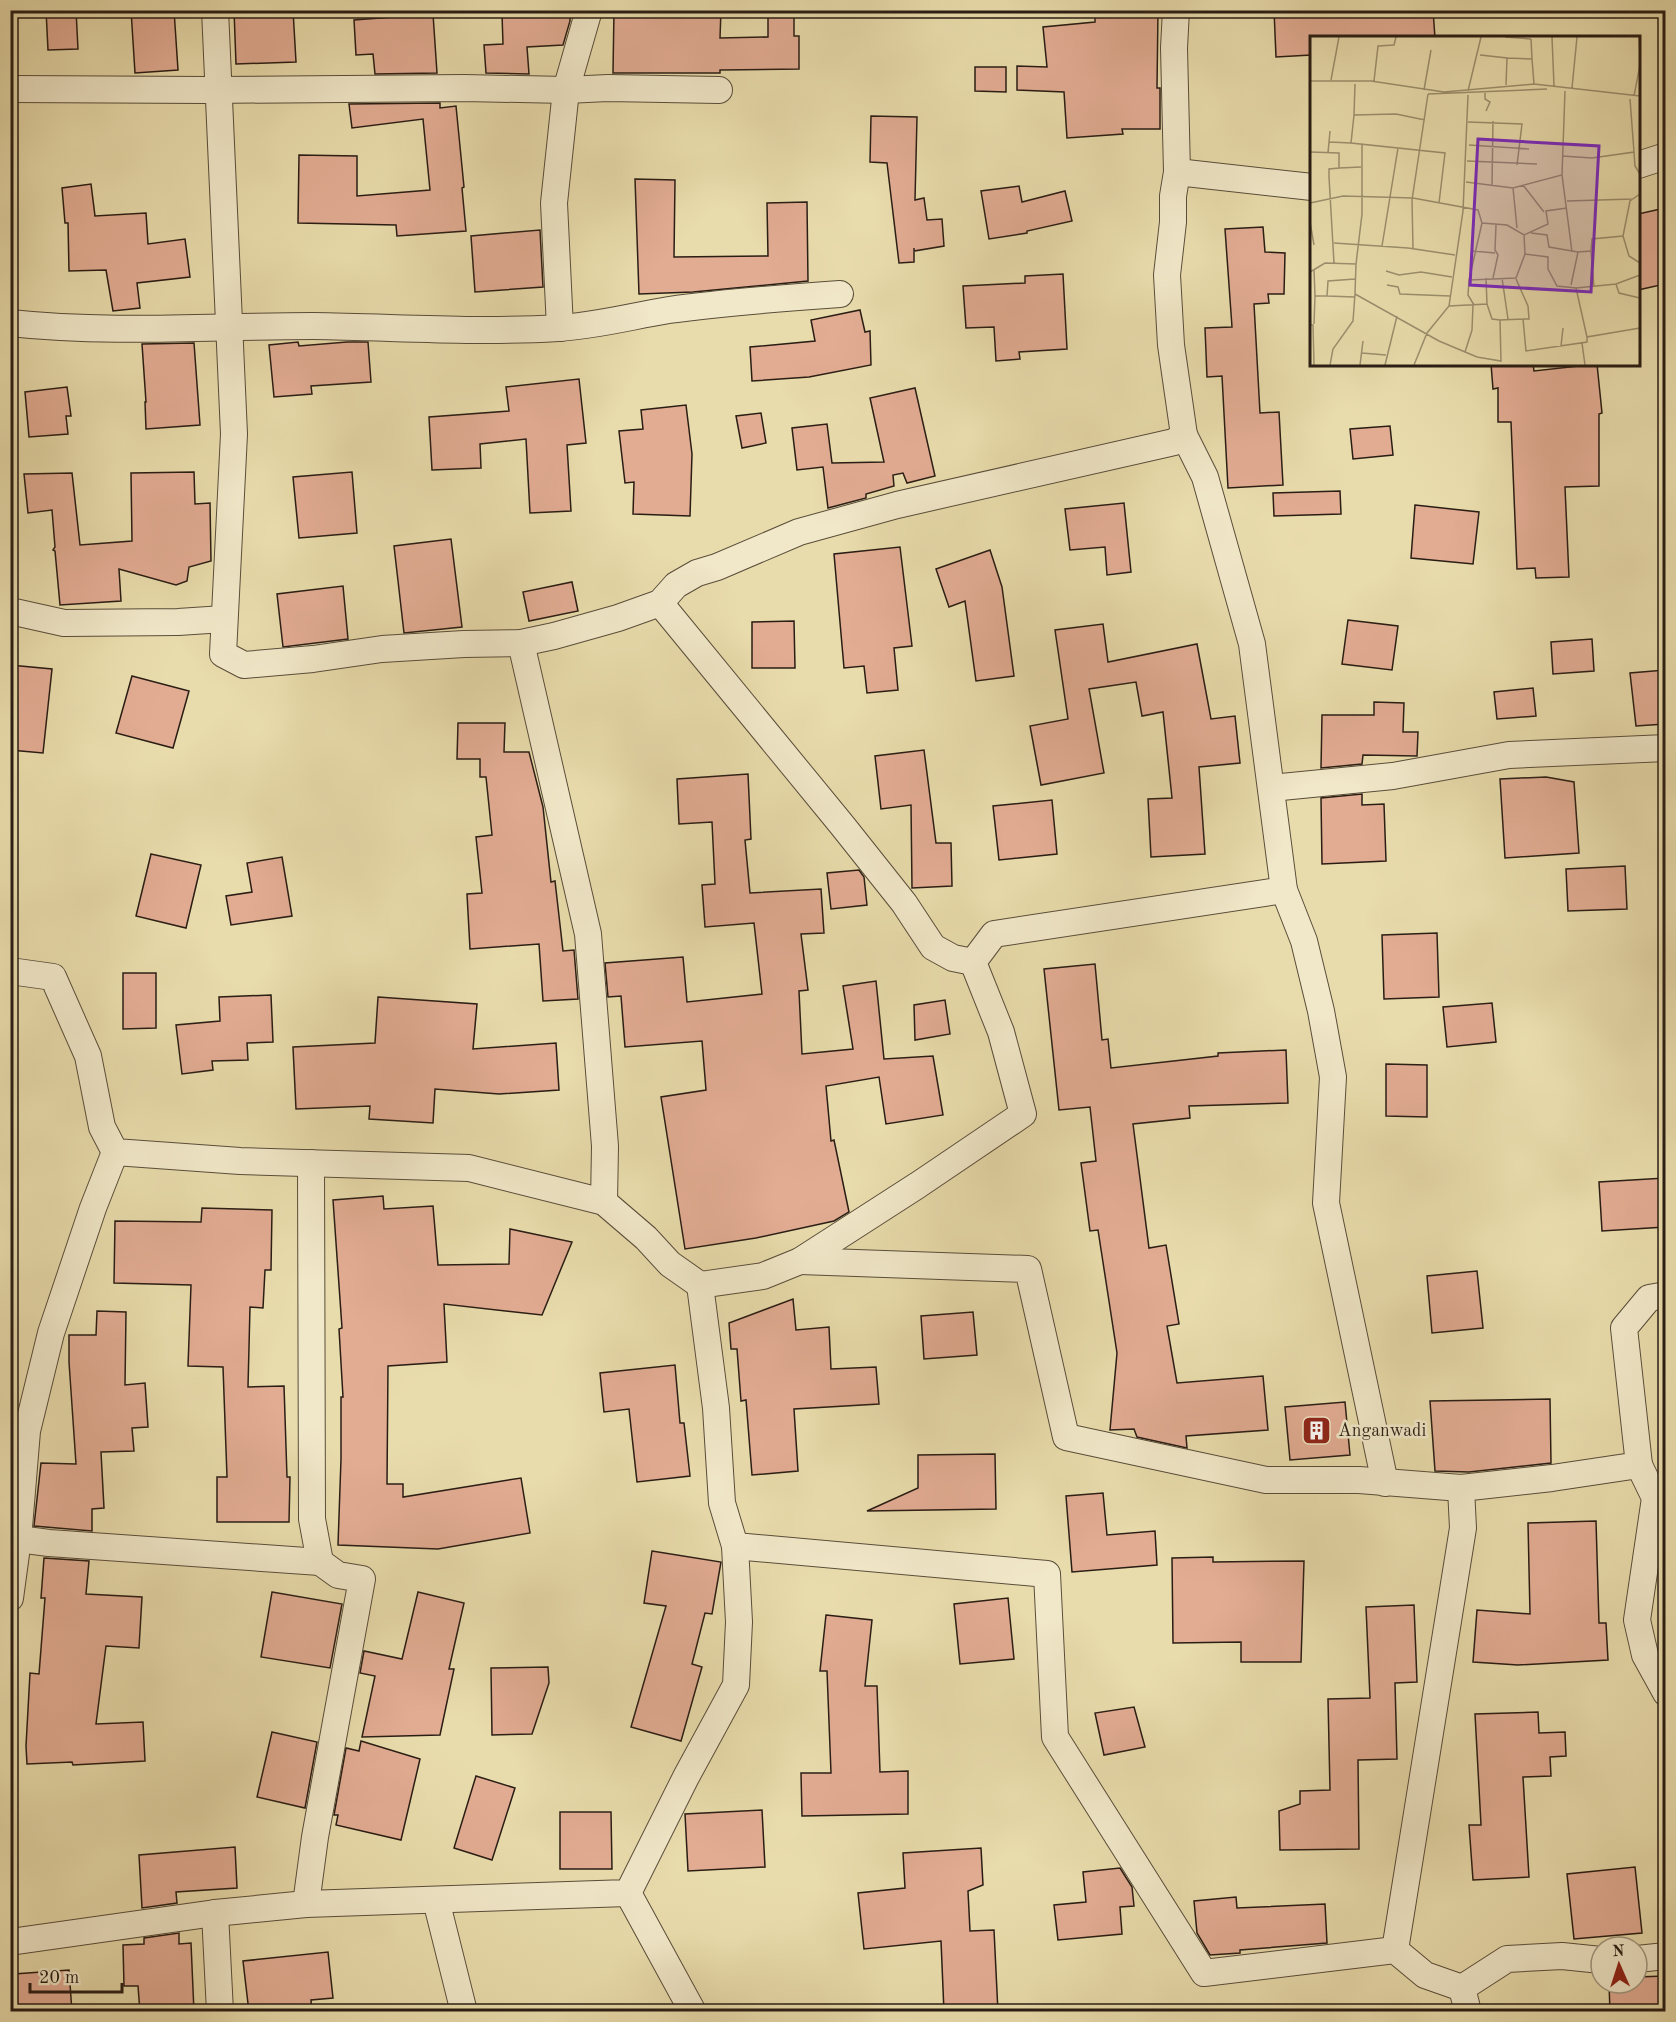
<svg xmlns="http://www.w3.org/2000/svg" width="1676" height="2022" viewBox="0 0 1676 2022" font-family="'Old Standard TT',serif">
  <style>
    .building { fill: #e2ac93; stroke: #291d14; stroke-width: 1.5 }
    .lines { fill: none; stroke-linecap: round; stroke-linejoin: round }
    .street-casing { stroke: #594d3a; stroke-width: 28 }
    .street { stroke: #f1e8c9; stroke-width: 26 }
    .labels { text-anchor: middle; dominant-baseline: central; stroke-width: 5; stroke-linejoin: round; paint-order: stroke }
    .poi-label { font-size: 18px; fill: #291d14; stroke: #f1e8c9; text-anchor: start }
    .inset-road { fill: none; stroke: #9c906f; stroke-width: 1.5 }
    .view { fill: #7b2cbf; fill-opacity: 0.15; stroke: #7b2cbf; stroke-width: 3 }
    .inset-edge { fill: none; stroke: #291d14; stroke-width: 3 }
  </style>
  <rect width="100%" height="100%" fill="#e9dcac"/>
  <filter id="stains"><feTurbulence type="fractalNoise" baseFrequency=".00333" numOctaves="4"/><feColorMatrix values="0 0 0 0 .2 0 0 0 0 .09 0 0 0 0 .02 0 0 0 .5 -.17"/></filter>
  <radialGradient id="worn" r=".72"><stop offset=".6" stop-color="#630" stop-opacity="0"/><stop offset="1" stop-color="#630" stop-opacity=".3"/></radialGradient>
  <!-- building -->
  <g class="building">
    <polygon points="46,10 76,10 78,49 48,50"/>
    <polygon points="131,10 174,10 178,70 135,73"/>
    <polygon points="234,10 293,10 296,62 236,64"/>
    <polygon points="570,10 570,21 563,45 527,47 529,74 486,73 484,45 503,44 502,14"/>
    <polygon points="614,10 721,10 720,38 768,37 768,10 794,10 794,36 799,36 799,69 720,70 720,73 613,73"/>
    <polygon points="1095,10 1158,10 1157,88 1160,88 1160,129 1122,129 1123,134 1067,138 1064,92 1017,90 1017,66 1047,67 1043,27 1095,22"/>
    <polygon points="1274,10 1433,10 1435,38 1311,38 1311,55 1276,57"/>
    <polygon points="433,14 437,73 375,74 373,54 356,55 354,20"/>
    <polygon points="975,67 1006,67 1006,92 975,91"/>
    <polygon points="440,103 440,108 456,106 464,187 462,188 466,231 397,236 396,225 298,223 299,155 357,156 357,196 430,190 423,119 352,128 349,104"/>
    <polygon points="871,116 917,117 915,200 924,198 927,220 942,219 944,246 914,251 914,248 914,262 899,263 887,163 870,162"/>
    <polygon points="635,179 675,180 674,257 768,256 767,203 807,202 808,281 693,292 639,294"/>
    <polygon points="91,184 95,216 146,213 148,244 185,239 190,277 137,283 140,308 113,311 106,270 69,271 68,223 65,223 62,188"/>
    <polygon points="1019,186 1022,202 1065,191 1072,221 1027,231 1027,233 989,239 981,191"/>
    <polygon points="1665,208 1665,284 1638,290 1638,214"/>
    <polygon points="1263,227 1265,252 1285,253 1284,294 1268,294 1269,303 1254,304 1260,413 1279,412 1283,485 1228,488 1222,376 1207,377 1205,328 1232,327 1225,229"/>
    <polygon points="540,230 543,287 475,292 471,236"/>
    <polygon points="1063,274 1067,349 1019,352 1020,359 996,361 994,327 966,328 963,286 1025,283 1025,276"/>
    <polygon points="860,310 865,332 870,331 871,365 809,377 752,381 750,347 815,341 811,320"/>
    <polygon points="298,342 299,346 347,342 368,342 371,382 311,386 312,394 274,397 269,345"/>
    <polygon points="194,343 200,425 146,429 145,402 146,402 142,344"/>
    <polygon points="1491,364 1533,364 1534,371 1597,364 1602,413 1599,414 1599,486 1565,487 1569,577 1536,578 1535,568 1517,569 1511,422 1498,422 1498,388 1493,389"/>
    <polygon points="579,379 586,443 567,445 571,511 530,513 526,439 480,444 481,468 432,470 429,417 509,411 506,387"/>
    <polygon points="67,387 71,416 66,416 68,434 29,437 25,392"/>
    <polygon points="915,388 935,476 907,483 903,473 893,475 894,486 866,494 866,498 828,508 823,467 797,470 792,428 827,424 832,463 884,462 870,398"/>
    <polygon points="686,405 692,454 690,516 633,514 634,482 625,483 619,431 643,429 641,410"/>
    <polygon points="761,413 766,443 742,448 736,416"/>
    <polygon points="1390,426 1393,455 1353,459 1350,429"/>
    <polygon points="194,472 195,504 210,503 211,561 189,567 187,581 176,585 119,569 121,601 60,605 55,551 53,550 55,547 52,510 28,513 24,474 72,473 80,545 132,541 131,473"/>
    <polygon points="352,472 357,533 299,538 293,477"/>
    <polygon points="1340,491 1341,514 1274,516 1273,493"/>
    <polygon points="1124,503 1131,572 1107,575 1105,547 1070,550 1065,509"/>
    <polygon points="1415,505 1479,512 1473,564 1411,558"/>
    <polygon points="451,539 462,627 404,633 394,546"/>
    <polygon points="900,547 912,646 894,648 898,690 867,693 864,666 844,668 834,554"/>
    <polygon points="990,550 1002,587 1014,676 976,681 965,601 949,607 936,569"/>
    <polygon points="572,582 578,611 529,621 523,592"/>
    <polygon points="343,586 348,639 283,647 277,594"/>
    <polygon points="1348,620 1398,626 1392,670 1342,664"/>
    <polygon points="794,621 795,668 752,668 752,622"/>
    <polygon points="1103,624 1108,662 1197,644 1211,719 1235,716 1240,763 1199,767 1205,854 1151,857 1148,799 1172,798 1163,712 1142,716 1136,682 1089,689 1104,773 1041,785 1030,726 1068,719 1055,630"/>
    <polygon points="1592,639 1594,671 1553,674 1551,642"/>
    <polygon points="10,665 52,669 43,753 10,750"/>
    <polygon points="1665,670 1665,724 1636,726 1630,673"/>
    <polygon points="132,676 189,691 173,748 116,733"/>
    <polygon points="1533,688 1536,716 1497,719 1494,692"/>
    <polygon points="1374,702 1404,703 1403,732 1418,732 1417,756 1363,755 1362,764 1321,768 1322,715 1374,715"/>
    <polygon points="458,723 505,723 504,752 529,752 543,807 551,882 555,881 563,951 574,950 578,999 543,1001 539,944 470,949 467,894 482,893 476,837 492,835 486,777 480,777 480,759 457,759"/>
    <polygon points="924,750 936,843 951,843 952,886 912,888 911,805 881,809 875,756"/>
    <polygon points="748,774 751,839 745,840 750,893 821,889 824,933 801,934 808,990 799,991 802,1054 853,1049 843,986 876,981 884,1059 933,1056 943,1115 886,1124 879,1077 826,1086 831,1141 834,1140 849,1212 834,1221 756,1238 685,1249 661,1097 706,1090 702,1041 625,1047 621,996 608,997 605,963 683,957 687,1002 762,994 754,923 705,927 702,885 715,884 712,822 679,824 677,779"/>
    <polygon points="1546,777 1574,782 1579,853 1505,858 1500,779"/>
    <polygon points="1362,794 1362,805 1384,804 1386,861 1322,864 1321,798"/>
    <polygon points="1052,800 1057,854 999,860 993,806"/>
    <polygon points="151,854 201,865 186,928 136,916"/>
    <polygon points="282,857 292,916 231,925 226,896 252,892 247,863"/>
    <polygon points="1625,866 1627,909 1568,911 1566,869"/>
    <polygon points="859,870 864,877 867,905 831,909 827,873"/>
    <polygon points="1437,933 1439,997 1384,999 1382,935"/>
    <polygon points="1095,964 1102,1040 1108,1039 1111,1068 1218,1056 1218,1053 1286,1050 1288,1103 1189,1106 1190,1118 1133,1124 1149,1248 1166,1245 1179,1324 1167,1326 1177,1383 1263,1376 1268,1430 1186,1436 1187,1448 1137,1437 1134,1429 1110,1430 1117,1353 1098,1230 1090,1231 1081,1163 1096,1161 1090,1107 1059,1110 1044,969"/>
    <polygon points="123,973 156,973 156,1028 123,1029"/>
    <polygon points="271,995 273,1042 247,1043 248,1060 212,1061 213,1070 182,1074 176,1025 220,1021 219,997"/>
    <polygon points="378,997 477,1004 473,1049 556,1043 559,1090 499,1094 435,1089 433,1123 369,1119 370,1106 296,1109 293,1047 375,1043"/>
    <polygon points="945,1000 950,1034 915,1040 914,1005"/>
    <polygon points="1492,1003 1496,1042 1447,1047 1443,1007"/>
    <polygon points="1386,1064 1427,1065 1427,1117 1386,1116"/>
    <polygon points="1665,1178 1665,1227 1602,1231 1599,1182"/>
    <polygon points="383,1196 384,1209 433,1206 438,1265 509,1264 510,1229 572,1242 542,1315 444,1304 447,1362 388,1366 387,1484 403,1484 403,1497 521,1478 530,1533 438,1549 338,1545 341,1459 341,1397 343,1397 339,1329 342,1328 333,1200"/>
    <polygon points="202,1208 272,1210 271,1270 265,1270 263,1308 250,1307 248,1387 284,1386 287,1477 290,1477 289,1522 217,1522 217,1477 227,1477 223,1367 188,1366 191,1285 114,1283 115,1221 201,1222"/>
    <polygon points="1477,1271 1483,1328 1432,1333 1427,1276"/>
    <polygon points="793,1299 796,1330 829,1327 831,1369 876,1367 879,1404 794,1409 798,1471 752,1475 746,1400 741,1401 737,1349 731,1349 729,1323"/>
    <polygon points="97,1311 126,1312 125,1385 145,1383 148,1427 132,1428 134,1451 101,1452 104,1508 92,1509 92,1531 34,1526 41,1463 76,1464 69,1362 69,1335 96,1335"/>
    <polygon points="973,1312 977,1355 924,1359 921,1316"/>
    <polygon points="675,1365 680,1423 684,1423 690,1476 637,1482 629,1409 604,1412 600,1373"/>
    <polygon points="1550,1399 1551,1463 1469,1472 1435,1471 1430,1401"/>
    <polygon points="1345,1402 1350,1455 1290,1460 1285,1407"/>
    <polygon points="995,1454 996,1509 867,1511 918,1488 918,1455"/>
    <polygon points="1103,1493 1107,1535 1155,1531 1157,1565 1072,1572 1066,1496"/>
    <polygon points="1596,1521 1599,1623 1606,1623 1608,1660 1518,1665 1473,1662 1477,1610 1530,1614 1528,1523"/>
    <polygon points="652,1551 721,1562 712,1614 705,1613 692,1664 702,1667 681,1741 631,1727 666,1606 644,1603"/>
    <polygon points="1213,1557 1213,1562 1304,1561 1301,1662 1241,1662 1241,1642 1173,1643 1172,1558"/>
    <polygon points="44,1558 89,1561 86,1594 142,1597 139,1648 106,1646 96,1724 143,1722 145,1761 73,1765 72,1762 27,1764 26,1746 30,1673 39,1674 45,1598 41,1598"/>
    <polygon points="272,1592 342,1604 330,1668 261,1657"/>
    <polygon points="418,1592 464,1603 449,1669 454,1669 440,1735 362,1737 375,1676 360,1673 364,1651 402,1659"/>
    <polygon points="1008,1598 1014,1659 960,1664 954,1604"/>
    <polygon points="1414,1605 1417,1682 1395,1683 1397,1759 1358,1760 1359,1849 1280,1850 1279,1811 1300,1804 1300,1791 1330,1790 1328,1699 1370,1698 1366,1607"/>
    <polygon points="826,1615 872,1620 865,1686 877,1686 880,1772 908,1771 908,1814 802,1816 801,1773 831,1773 827,1671 820,1671"/>
    <polygon points="548,1667 549,1683 532,1734 492,1735 491,1668"/>
    <polygon points="1134,1707 1145,1747 1104,1755 1095,1713"/>
    <polygon points="1538,1712 1539,1733 1565,1732 1566,1756 1550,1757 1551,1776 1523,1777 1529,1877 1473,1880 1469,1825 1481,1825 1475,1714"/>
    <polygon points="272,1732 317,1742 305,1808 257,1797"/>
    <polygon points="361,1741 420,1759 401,1840 336,1825 338,1815 334,1815 346,1748 359,1751"/>
    <polygon points="476,1776 515,1788 492,1860 454,1848"/>
    <polygon points="762,1810 765,1867 688,1871 685,1814"/>
    <polygon points="560,1812 611,1812 612,1869 560,1869"/>
    <polygon points="235,1847 237,1888 176,1892 177,1903 142,1908 139,1855"/>
    <polygon points="981,1848 983,1885 968,1891 970,1931 994,1930 998,2012 944,2012 941,1941 864,1949 858,1893 905,1888 903,1853"/>
    <polygon points="1635,1867 1642,1933 1574,1939 1567,1874"/>
    <polygon points="1120,1868 1132,1887 1134,1906 1120,1907 1122,1934 1058,1940 1054,1905 1086,1902 1083,1872"/>
    <polygon points="1236,1897 1237,1908 1325,1904 1327,1943 1240,1950 1240,1953 1210,1955 1197,1933 1194,1901"/>
    <polygon points="179,1933 179,1944 191,1943 194,2012 140,2012 138,1986 124,1986 123,1945 144,1944 144,1938"/>
    <polygon points="328,1952 333,1998 311,2000 312,2012 249,2012 243,1961"/>
    <polygon points="69,1970 72,2012 17,2012 14,1974"/>
    <polygon points="1665,1976 1665,2012 1610,2012 1609,1983 1637,1983 1637,1977"/>
  </g>
  <g class="lines">
    <defs>
      <g id="street">
        <polyline points="215,10 234,434 223,654 244,665 313,659 382,649 464,644 521,643 554,636 618,618 660,603 676,585 697,573 717,567 799,532 897,505 1174,442 1184,435 1171,345 1167,275 1173,222 1173,196 1177,172 1174,48 1176,10"/>
        <polyline points="10,89 208,90 464,88 566,90 608,88 719,90"/>
        <polyline points="1638,165 1666,156"/>
        <polyline points="1177,172 1312,187"/>
        <path d="M10,323C111,334 213,326 313,326C395,327 476,333 558,328C595,326 632,316 669,310C726,302 783,298 840,294"/>
        <polyline points="560,328 554,203 566,90 589,10"/>
        <polyline points="1184,435 1205,477 1252,644 1284,890 1304,941 1321,1011 1333,1077 1326,1203 1385,1483"/>
        <polyline points="660,603 842,825 904,903 933,947 953,958 973,962"/>
        <polyline points="10,611 64,623 178,622 224,619"/>
        <polyline points="521,643 588,934 605,1146 604,1202"/>
        <polyline points="1271,788 1393,776 1509,755 1666,748"/>
        <polyline points="10,971 53,977 88,1056 102,1127 115,1152 240,1161 469,1168 604,1202 646,1238 670,1264 700,1285 763,1276 800,1261 918,1185 1023,1114 1001,1032 973,962 994,934 1284,890"/>
        <polyline points="800,1261 1028,1269 1066,1437 1266,1480 1359,1480 1461,1488 1552,1478 1639,1465 1624,1328 1649,1298 1666,1295"/>
        <polyline points="700,1285 716,1408 722,1503 735,1546"/>
        <polyline points="1639,1465 1655,1498 1637,1620 1645,1655 1666,1693"/>
        <polyline points="18,1539 49,1543 320,1562"/>
        <polyline points="10,1598 18,1539 27,1431 51,1333 93,1208 115,1152"/>
        <polyline points="628,1893 693,2012"/>
        <polyline points="436,1900 464,2012"/>
        <polyline points="306,1904 315,1837 362,1579 338,1575 320,1562 312,1519 311,1163"/>
        <polyline points="215,1913 220,2012"/>
        <polyline points="10,1942 215,1913 306,1904 628,1893 686,1777 736,1685 739,1622 735,1546 1047,1574 1055,1737 1204,1973 1395,1950 1425,1975 1462,1988"/>
        <polyline points="1395,1950 1463,1528 1461,1488"/>
        <polyline points="1637,1959 1666,1956"/>
        <polyline points="1462,1988 1507,1959 1562,1956 1601,1960"/>
        <polyline points="1462,1988 1468,2012"/>
      </g>
    </defs>
    <!-- street casing -->
    <use href="#street" class="street-casing"/>
    <!-- street -->
    <use href="#street" class="street"/>
  </g>
  <!-- icons -->
  <defs>
    <symbol id="building-square" viewBox="-11 -11 22 22"><rect x="-9" y="-9" width="18" height="18" rx="4" fill="#8f2418" stroke="#f1e8c9"/><path d="M-4-6H4V6H1V3H-1V6H-4ZM-2.5-4.3h1.7v1.8h-1.7ZM.8-4.3h1.7v1.8H.8ZM-2.5-1h1.7V.8h-1.7ZM.8-1h1.7V.8H.8Z" fill="#fff"/></symbol>
  </defs>
  <g fill-rule="evenodd">
    <use href="#building-square" x="1300" y="1414" width="33" height="33"/>
  </g>
  <g class="labels">
    <!-- poi labels -->
    <g class="poi-label">
      <text x="1338" y="1431">Anganwadi</text>
    </g>
  </g>
  <!-- overview -->
  <g transform="translate(1310 36)">
    <rect width="330" height="330" fill="#e9dcac"/>
    <path class="inset-road" d="M195,1L221,3M242,1L244,50M329,1L330,19M221,3L222,23M170,19L197,22L196,49M197,22L222,23L224,48M21,44L29,1M0,45H61L134,56L224,48L330,60M64,45L68,10L84,9L86,1M262,52L267,1M114,54L121,14M158,55L171,1M175,57V63L180,66L176,75M118,58L237,53M324,60L330,29M44,79L45,48M115,84L86,78L44,79L41,107L135,117L129,167M158,86L212,88L207,129M19,106L41,107M159,109L219,113M0,116L29,117V132L19,133V141L24,227M324,116L325,130L330,138M18,117L20,95M252,120L282,122L324,116L320,63M157,125L227,128M29,132L51,131M252,139L262,216M156,146L203,152L252,139L255,55M182,149L183,85M213,149L234,176M203,152L207,192M330,158L320,165L313,200L319,220L330,227M257,165L323,163M0,167L33,160L103,162L168,174L172,187L197,189L214,199L238,188L236,175L257,172M0,186L4,209M221,197L237,199L239,211L268,216L281,215L282,203L313,200M214,199L215,218M24,207L98,212L145,219M72,210L88,112M103,212L102,164L118,58M163,215L185,217M281,215L284,251M46,228L45,258L129,305L167,321L191,325L190,284L213,283L216,315L277,306V301L330,292M4,233L5,260M76,235L89,239L111,236L142,241M0,236L15,227L46,228L52,178V108M183,242L188,219L185,214L186,189M192,242L198,283M45,243L18,245L17,260L45,261M206,243L218,270L219,283H213M159,244L206,242L215,218L238,221V233L247,250L266,252L277,301M306,248L309,257L330,262M77,249L88,251L90,258L140,260M261,249L268,216M266,252L306,248L330,239M177,268L182,283L190,284M164,269L158,259L159,244L172,187M139,270L177,268L176,242M4,288L5,260H17M0,289H3L4,329M272,307L275,329M251,310L253,292M155,316L162,294L163,269M52,317L76,319M20,329L23,313L43,285L45,258M50,329L53,305M75,329L87,280M104,329L117,297L139,270L153,175L158,59"/>
    <path class="view" d="M168,103L289,110L281,256L160,249Z"/>
    <rect width="330" height="330" class="inset-edge"/>
  </g>
  <!-- margin -->
  <rect width="1676" height="2022" fill="none" stroke="#e9dcac" stroke-width="36"/>
  <rect x="12" y="12" width="1652" height="1998" fill="none" stroke="#291d14" stroke-width="3"/>
  <rect x="18" y="18" width="1640" height="1986" fill="none" stroke="#291d14" stroke-width="1.5"/>
  <!-- north arrow -->
  <g transform="translate(1619 1965) rotate(357)"><circle r="28" fill="#f1e8c9" stroke="#a19781" stroke-width="1.5"/>
  <path d="M0-4.5L10 22L0 15L-10 22Z" fill="#8f2418"/>
  <text y="-9" font-size="16" font-weight="bold" text-anchor="middle" fill="#291d14">N</text>
  </g>
  <!-- scale -->
  <path d="M30 1983v9h92v-9" fill="none" stroke="#291d14" stroke-width="3"/>
  <text x="39" y="1983" font-size="18" fill="#291d14" stroke="#f1e8c9" stroke-width="4.5" paint-order="stroke">20 m</text>
  <rect width="100%" height="100%" filter="url(#stains)"/>
  <rect width="100%" height="100%" fill="url(#worn)"/>
</svg>
